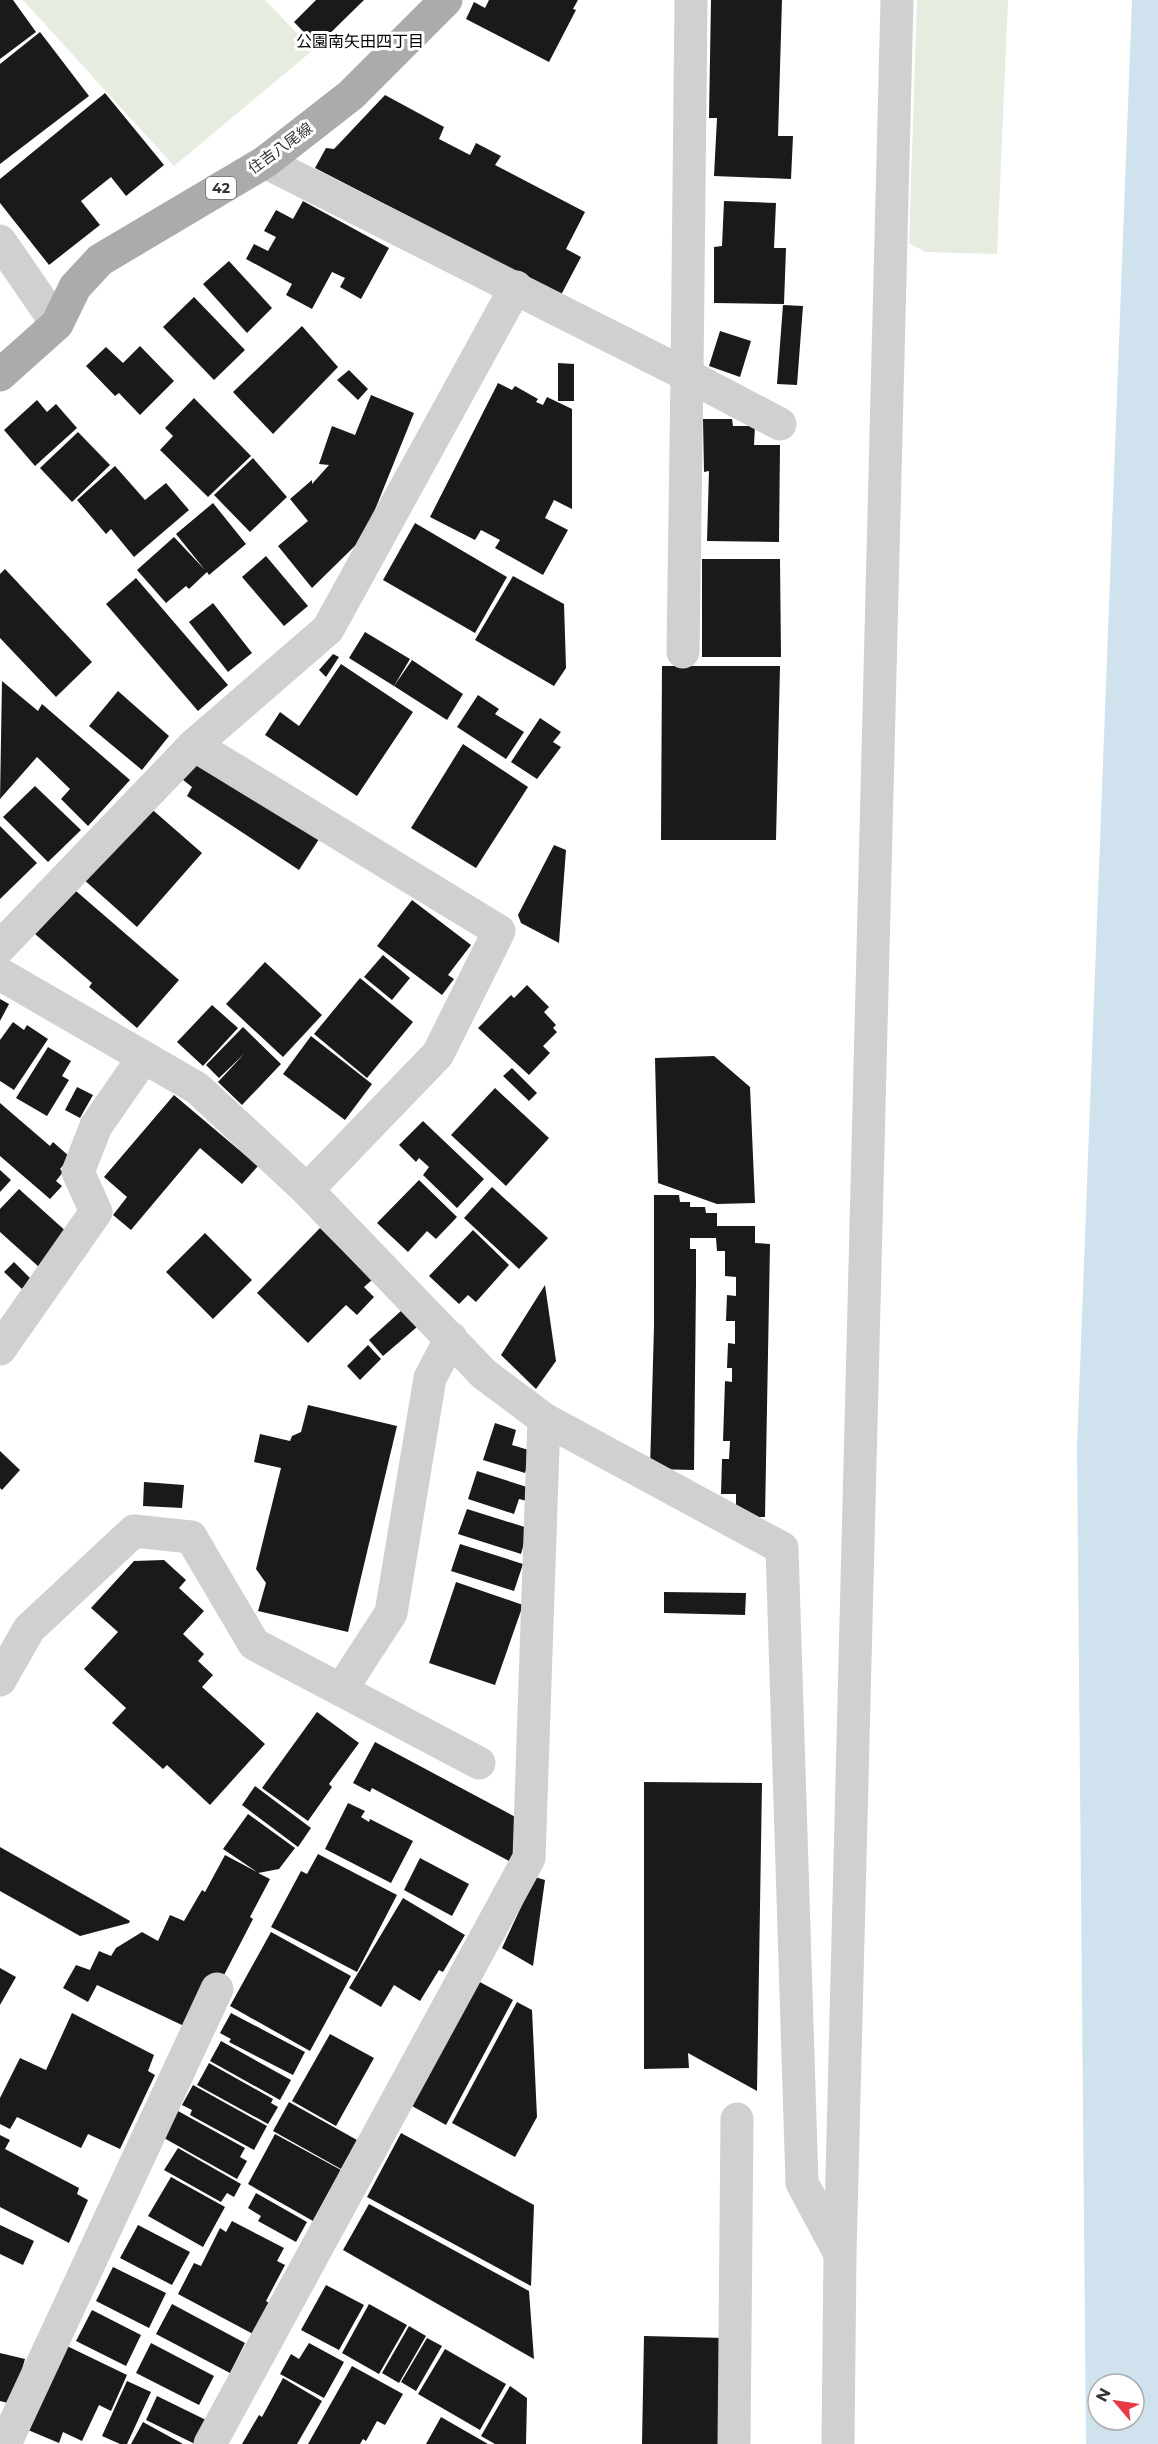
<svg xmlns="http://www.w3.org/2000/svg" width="1158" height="2444" viewBox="0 0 1158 2444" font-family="Montserrat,'Noto Sans JP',sans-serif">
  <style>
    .green { fill: #e6ecdf }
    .water { fill: #cfe2ee; fill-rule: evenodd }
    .building { fill: #1a1a1a }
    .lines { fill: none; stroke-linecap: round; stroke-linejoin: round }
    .minor { stroke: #d0d0d0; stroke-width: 33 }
    .major { stroke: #ababab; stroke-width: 33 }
    .labels { text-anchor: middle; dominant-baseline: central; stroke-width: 6; stroke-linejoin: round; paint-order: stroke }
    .shield { fill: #fff; stroke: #707070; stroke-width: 1.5 }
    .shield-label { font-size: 14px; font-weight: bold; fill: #333 }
    .street-label { font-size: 15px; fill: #333; stroke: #fff }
    .neighbourhood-label { font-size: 16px; fill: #000; stroke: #fff }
  </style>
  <rect width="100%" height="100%" fill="#fff"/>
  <!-- green -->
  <g class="green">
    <polygon points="23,0 265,0 313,50 174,166"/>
    <polygon points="917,0 1008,0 997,254 925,252 909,243"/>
  </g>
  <!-- water -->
  <path class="water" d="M1132,0H1158V2444H1086L1077,1447ZM1098,2384H1134V2420H1098Z"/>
  <!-- building -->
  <g class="building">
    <polygon points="0,0 13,0 36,32 0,59"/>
    <polygon points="316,0 364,0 317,46 294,22"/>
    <polygon points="489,0 578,0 573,9 576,10 549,62 466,19 474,2 485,8"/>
    <polygon points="711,0 782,0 778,136 793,136 791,179 714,176 717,118 709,118"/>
    <polygon points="40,32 89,96 0,164 0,64"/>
    <polygon points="105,93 164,165 126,196 111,177 81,201 100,225 49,265 0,203 0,179"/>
    <polygon points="385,95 444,127 439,139 470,155 476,143 501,156 495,165 585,212 566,249 581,257 561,295 315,168 326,148 334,149"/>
    <polygon points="303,201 389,248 361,299 340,287 345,278 332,272 312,309 286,295 292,284 246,259 254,244 268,251 276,237 264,231 276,210 293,219"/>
    <polygon points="724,201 776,203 774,248 786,248 784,304 714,303 714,247 722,246"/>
    <polygon points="229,261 272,308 247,333 203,284"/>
    <polygon points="194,297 245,350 214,380 163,327"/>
    <polygon points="783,305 803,306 797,385 777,384"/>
    <polygon points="302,326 338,367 273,434 233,392"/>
    <polygon points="720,331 751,341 740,377 709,366"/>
    <polygon points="140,346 174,381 140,415 119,393 115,396 86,366 106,347 123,363"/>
    <polygon points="558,363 574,364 574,401 558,401"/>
    <polygon points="349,370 368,389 358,400 337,380"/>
    <polygon points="498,383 512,390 515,386 538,399 536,402 543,405 547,397 572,409 572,509 554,500 545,518 568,530 543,575 495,548 500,540 481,530 475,540 430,517"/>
    <polygon points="371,395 414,413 364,537 312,588 278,546 308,521 290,499 312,480 312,484 329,465 319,464 332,426 355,435"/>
    <polygon points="194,398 251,456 208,497 160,450 173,436 165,428"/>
    <polygon points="37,400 47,412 56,404 77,428 35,466 4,430"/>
    <polygon points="703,419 732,419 733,426 755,426 754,445 780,445 779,542 707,541 709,471 704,472"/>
    <polygon points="78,432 110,465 72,502 40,468"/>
    <polygon points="253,458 287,497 250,532 214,495"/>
    <polygon points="115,466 145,500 166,483 189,510 134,557 111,529 106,534 77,500"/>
    <polygon points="213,503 246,544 209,575 207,572 189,589 186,586 166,603 137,570 174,537 205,570 176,534"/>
    <polygon points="415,523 507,577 475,633 383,580"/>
    <polygon points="266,556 308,606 284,626 242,577"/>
    <polygon points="702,559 780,559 781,657 702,657"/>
    <polygon points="5,569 92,662 56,697 0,638 0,574"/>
    <polygon points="513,576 564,604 566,668 554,686 475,640"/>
    <polygon points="136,578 228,685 198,711 106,604"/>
    <polygon points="213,603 252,653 228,672 189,622"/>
    <polygon points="365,632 410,659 394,686 349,658"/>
    <polygon points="333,654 339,657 326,677 319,670"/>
    <polygon points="412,660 463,694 447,720 394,686"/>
    <polygon points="341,664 413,712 357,796 265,735 280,712 299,726"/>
    <polygon points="662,666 780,666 776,840 661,840"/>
    <polygon points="2,681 38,711 42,704 130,780 88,826 61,799 70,789 37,757 0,799"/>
    <polygon points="118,691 169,736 142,770 89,726"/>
    <polygon points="478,695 499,709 495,714 524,732 506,759 457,727"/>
    <polygon points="540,718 561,732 553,742 561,747 537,779 511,762"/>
    <polygon points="463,744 528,787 476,868 411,828"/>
    <polygon points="192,756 321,836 299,870 187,796 192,787 172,771"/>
    <polygon points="35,786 81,830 48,862 3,817"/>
    <polygon points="147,805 202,853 137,927 82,878"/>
    <polygon points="0,826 37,863 0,899"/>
    <polygon points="554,845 566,850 559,943 521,923 518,915"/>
    <polygon points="76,891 179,980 137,1028 89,987 92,983 35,934"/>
    <polygon points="412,900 471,945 448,975 454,979 442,995 377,946"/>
    <polygon points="383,955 410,978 392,1000 364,977"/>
    <polygon points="265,962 322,1015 283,1057 226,1004"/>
    <polygon points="360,978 413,1022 367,1078 314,1034"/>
    <polygon points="527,985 549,1007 544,1012 556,1025 553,1028 557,1032 543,1046 550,1053 529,1075 478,1028 511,995 514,998"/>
    <polygon points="0,999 9,1004 0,1021"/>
    <polygon points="212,1005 238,1028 203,1066 177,1042"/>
    <polygon points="13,1022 24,1030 27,1025 48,1039 14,1090 0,1081 0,1040"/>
    <polygon points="243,1027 281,1064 242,1105 218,1082 244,1054 219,1078 206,1065"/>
    <polygon points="311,1036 372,1084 345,1120 283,1074"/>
    <polygon points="48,1047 71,1061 62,1076 69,1080 47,1116 16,1098"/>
    <polygon points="714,1056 750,1087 755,1203 717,1204 658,1183 655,1058"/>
    <polygon points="512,1068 537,1093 529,1101 503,1076"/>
    <polygon points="77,1087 93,1095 80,1118 65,1110"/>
    <polygon points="495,1088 549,1138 506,1186 451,1135"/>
    <polygon points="174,1095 258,1166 242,1184 200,1148 131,1230 113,1215 127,1197 104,1177"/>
    <polygon points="0,1103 50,1146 53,1142 70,1157 60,1169 63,1172 56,1181 62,1186 50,1199 0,1156"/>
    <polygon points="423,1121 484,1179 457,1208 423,1175 429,1167 419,1158 416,1162 399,1145"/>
    <polygon points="0,1170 11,1180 0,1192"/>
    <polygon points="419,1180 457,1217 436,1239 427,1231 408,1252 377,1223"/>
    <polygon points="492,1187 548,1238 519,1269 464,1218"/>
    <polygon points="19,1189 69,1234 39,1267 0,1232 0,1209"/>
    <polygon points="654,1195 679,1195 680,1202 690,1202 690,1207 705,1207 706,1213 717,1213 717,1226 755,1226 755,1243 770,1244 765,1517 736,1517 736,1494 721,1494 722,1459 729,1459 730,1441 723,1441 725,1381 732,1382 732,1368 727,1368 728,1343 735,1344 735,1321 726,1321 727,1295 736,1296 736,1277 725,1276 725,1251 717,1251 716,1238 690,1238 690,1249 696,1249 696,1283 694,1470 650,1469 654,1326"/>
    <polygon points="320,1228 372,1280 364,1287 374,1297 357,1315 346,1305 308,1343 257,1293"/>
    <polygon points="473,1230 509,1265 476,1302 468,1295 459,1304 429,1276"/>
    <polygon points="205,1233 252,1280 213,1319 166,1272"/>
    <polygon points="14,1262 31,1279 22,1289 4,1272"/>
    <polygon points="545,1285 556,1361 536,1389 501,1355"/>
    <polygon points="402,1310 417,1327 383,1356 369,1340"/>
    <polygon points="368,1345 381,1359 360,1380 347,1366"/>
    <polygon points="308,1405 397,1426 348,1632 258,1611 266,1583 256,1569 281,1468 254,1462 260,1434 290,1441 292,1436 301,1432"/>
    <polygon points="495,1423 516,1430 512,1445 532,1451 525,1473 483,1460"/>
    <polygon points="0,1451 20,1470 2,1490 0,1488"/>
    <polygon points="477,1471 530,1488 527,1501 519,1499 514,1514 468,1499"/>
    <polygon points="144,1482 184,1485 182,1508 143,1506"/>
    <polygon points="467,1509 528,1528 521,1554 458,1534"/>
    <polygon points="460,1544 523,1564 514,1591 451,1571"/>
    <polygon points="164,1560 186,1580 179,1588 204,1611 183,1634 204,1654 198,1661 213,1675 202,1687 265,1744 210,1805 167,1765 163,1769 112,1723 126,1708 84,1669 118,1632 91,1608 134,1561"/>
    <polygon points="456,1582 523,1605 495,1685 429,1663"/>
    <polygon points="664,1592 746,1593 745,1615 664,1613"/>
    <polygon points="317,1712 359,1743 329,1784 332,1787 308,1821 262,1788"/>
    <polygon points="375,1742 521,1820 513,1863 372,1788 370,1792 353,1783"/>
    <polygon points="644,1782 762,1783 757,2091 688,2053 689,2068 644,2069"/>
    <polygon points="255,1786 311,1828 298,1847 242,1805"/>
    <polygon points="348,1803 365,1811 361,1817 369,1822 370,1819 413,1841 391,1883 325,1849"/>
    <polygon points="248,1814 295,1848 279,1869 258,1873 270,1879 250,1917 253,1919 223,1977 213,1973 184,2026 97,1985 88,2002 63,1988 76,1965 90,1970 99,1951 111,1956 116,1948 142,1932 158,1941 170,1915 184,1921 202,1890 205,1892 225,1855 257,1872 223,1849"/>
    <polygon points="0,1847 130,1921 129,1923 80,1936 0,1891"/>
    <polygon points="318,1854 397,1895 357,1972 271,1927 301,1871 307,1874"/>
    <polygon points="420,1858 469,1884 452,1916 404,1890"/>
    <polygon points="535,1877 545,1880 533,1966 502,1948"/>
    <polygon points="403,1898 465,1935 443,1972 439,1970 420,2001 394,1985 381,2007 349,1988"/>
    <polygon points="271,1932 351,1976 310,2051 230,2006"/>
    <polygon points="0,1968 16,1977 0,2005"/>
    <polygon points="478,1981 513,2000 446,2125 412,2106"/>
    <polygon points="517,2002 532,2010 537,2117 515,2157 452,2123"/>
    <polygon points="72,2013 154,2055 148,2071 155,2075 120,2149 88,2134 81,2148 17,2117 10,2129 0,2124 0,2098 20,2058 46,2070"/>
    <polygon points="231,2013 305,2052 293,2075 229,2042 231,2039 220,2033"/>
    <polygon points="330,2034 374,2058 336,2126 292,2101"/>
    <polygon points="221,2041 291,2080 280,2100 210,2061"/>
    <polygon points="209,2063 273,2099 271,2103 278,2107 268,2124 197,2085"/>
    <polygon points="193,2085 267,2126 254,2150 190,2115 192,2110 182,2105"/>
    <polygon points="289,2102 357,2140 341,2169 273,2131"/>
    <polygon points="178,2111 245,2148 240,2157 247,2161 237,2179 164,2138"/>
    <polygon points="401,2133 534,2205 531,2286 367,2197"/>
    <polygon points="275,2134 341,2170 313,2221 248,2184"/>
    <polygon points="0,2135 10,2140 5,2149 79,2188 77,2194 88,2200 69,2243 0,2207"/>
    <polygon points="178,2148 241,2184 234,2197 227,2193 221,2202 164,2170"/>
    <polygon points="171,2177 225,2207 203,2247 148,2216"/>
    <polygon points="256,2193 307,2222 296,2242 258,2221 261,2216 248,2208"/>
    <polygon points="369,2204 529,2291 534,2359 343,2250"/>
    <polygon points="232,2221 284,2248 277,2261 285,2265 266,2301 269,2303 253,2334 178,2294 194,2263 201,2266 220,2228 226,2232"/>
    <polygon points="0,2225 34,2241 23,2265 0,2254"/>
    <polygon points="138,2225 190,2252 172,2285 120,2258"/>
    <polygon points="113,2267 166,2293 149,2328 96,2301"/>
    <polygon points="326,2285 364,2305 339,2350 301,2330"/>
    <polygon points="172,2304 245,2343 230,2373 156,2334"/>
    <polygon points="369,2304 407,2325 379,2374 342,2353"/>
    <polygon points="92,2310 141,2335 126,2366 76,2341"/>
    <polygon points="409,2326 426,2336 399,2383 382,2373"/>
    <polygon points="644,2336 726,2338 723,2444 642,2444"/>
    <polygon points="427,2338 442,2346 416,2391 401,2382"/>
    <polygon points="151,2343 214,2376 199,2405 136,2373"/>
    <polygon points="309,2343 344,2362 324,2398 280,2374 291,2354 299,2359"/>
    <polygon points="67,2346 127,2375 111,2411 99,2405 82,2441 63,2432 59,2443 28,2430"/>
    <polygon points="445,2349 506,2384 480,2430 418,2394"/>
    <polygon points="0,2353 25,2359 12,2404 0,2401"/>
    <polygon points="352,2366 403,2394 385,2425 377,2421 366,2441 363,2439 360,2444 308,2444"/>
    <polygon points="283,2378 322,2401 297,2444 242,2444 259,2415 262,2417"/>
    <polygon points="127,2381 151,2392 127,2444 120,2444 102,2436"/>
    <polygon points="510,2386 527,2398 526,2444 495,2444 481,2436"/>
    <polygon points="157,2396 208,2421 195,2444 146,2420"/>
    <polygon points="441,2417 488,2444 426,2444"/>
    <polygon points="143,2422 183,2444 131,2444"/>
  </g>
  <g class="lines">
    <!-- minor -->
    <g class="minor">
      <polyline points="265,162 687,375 691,0"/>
      <polyline points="0,241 57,324"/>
      <polyline points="683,652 687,375 780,424"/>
      <polyline points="0,947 194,745"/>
      <polyline points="0,974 197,1088 307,1190 484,1374 544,1419 529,1858 210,2444"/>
      <polyline points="307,1190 438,1054 499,931 194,745 328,629 516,287"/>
      <polyline points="0,1349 96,1212 78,1172 96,1126 144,1057"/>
      <polyline points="544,1419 782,1548 802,2183 839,2252"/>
      <polyline points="0,1680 29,1629 134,1531 191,1537 254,1644 479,1763"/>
      <polyline points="341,1690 391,1613 430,1378 451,1338"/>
      <polyline points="5,2444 217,1989"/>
      <polyline points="734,2444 737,2119"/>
      <polyline points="838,2444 840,2255 897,0"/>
    </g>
    <!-- major -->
    <polyline class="major" points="0,375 57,324 75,287 100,260 265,162 351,95 446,0"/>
  </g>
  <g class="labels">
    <!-- shield labels -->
    <rect class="shield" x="206" y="177" width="30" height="22" rx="4.5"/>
    <g class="shield-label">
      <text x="221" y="188">42</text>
    </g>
    <!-- street labels -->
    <g class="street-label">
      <text transform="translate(280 148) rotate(-36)">住吉八尾線</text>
    </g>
    <!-- neighbourhood labels -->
    <g class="neighbourhood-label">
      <text x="360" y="41">公園南矢田四丁目</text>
    </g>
  </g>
  <!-- north arrow -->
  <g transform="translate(1116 2402) rotate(299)"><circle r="28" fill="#ffffff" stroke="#adadad" stroke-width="1.5"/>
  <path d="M0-4.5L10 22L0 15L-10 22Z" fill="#e63946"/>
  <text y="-9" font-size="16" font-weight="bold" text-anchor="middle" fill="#333333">N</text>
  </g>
</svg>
